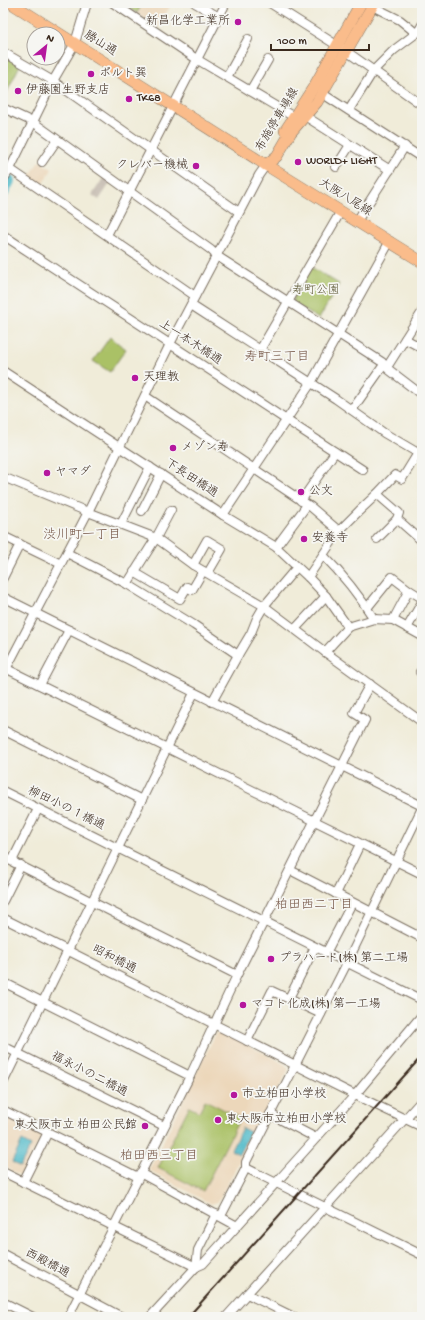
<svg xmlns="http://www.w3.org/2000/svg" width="425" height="1320" viewBox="0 0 425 1320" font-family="'Gochi Hand','Klee One',sans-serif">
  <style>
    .built { fill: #ecd7ba }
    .industrial { fill: #cbc2b8 }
    .green { fill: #aac166; stroke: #727642 }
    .water { fill: #4bb8c7; stroke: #437172 }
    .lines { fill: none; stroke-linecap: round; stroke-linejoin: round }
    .river { stroke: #4bb8c7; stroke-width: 12 }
    .minor-casing { stroke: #7a6e5f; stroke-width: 10 }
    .major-casing { stroke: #7a6e5f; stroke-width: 12 }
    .minor { stroke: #fff; stroke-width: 8 }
    .major { stroke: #fabc8b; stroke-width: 11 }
    .rail { stroke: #3b2a1e; stroke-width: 2 }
    .poi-dot { fill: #b5179e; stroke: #f6f6f2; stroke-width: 1.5 }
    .labels { text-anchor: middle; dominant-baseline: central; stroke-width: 3.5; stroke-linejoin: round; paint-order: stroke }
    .poi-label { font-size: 12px; fill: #3b2a1e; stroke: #f6f6f2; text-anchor: start }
    .street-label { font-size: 12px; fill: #3b2a1e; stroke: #f6f6f2 }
    .park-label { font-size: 12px; fill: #5c5734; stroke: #f6f6f2 }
    .neighbourhood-label { font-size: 13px; fill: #725242; stroke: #f6f6f2 }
  </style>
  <rect width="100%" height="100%" fill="#f6f6f2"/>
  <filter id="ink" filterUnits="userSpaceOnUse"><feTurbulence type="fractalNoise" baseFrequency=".025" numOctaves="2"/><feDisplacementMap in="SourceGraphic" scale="8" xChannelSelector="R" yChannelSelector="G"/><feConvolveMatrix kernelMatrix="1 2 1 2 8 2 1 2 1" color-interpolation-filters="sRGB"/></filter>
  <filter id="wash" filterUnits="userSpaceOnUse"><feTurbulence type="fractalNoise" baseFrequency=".012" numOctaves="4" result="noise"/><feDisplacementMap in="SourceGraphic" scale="16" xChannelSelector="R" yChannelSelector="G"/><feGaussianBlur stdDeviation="0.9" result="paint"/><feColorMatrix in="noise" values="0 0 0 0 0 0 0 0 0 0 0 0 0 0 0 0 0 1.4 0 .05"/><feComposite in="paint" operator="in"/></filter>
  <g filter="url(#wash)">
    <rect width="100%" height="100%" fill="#f0ecd9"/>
    <!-- built -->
    <g class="built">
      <polygon points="144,3 172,3 158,27 137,14"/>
      <polygon points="39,161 52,169 41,187 28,179"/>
      <polygon points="221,1031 285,1064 289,1069 218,1202 211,1204 149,1170 216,1033"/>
      <polygon points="3,1115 42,1135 21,1176 3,1166"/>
    </g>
    <!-- industrial -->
    <polygon class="industrial" points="104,177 111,182 99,200 92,195"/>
    <!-- green -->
    <g class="green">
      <polygon points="121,3 143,3 137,13"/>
      <polygon points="3,56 20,65 3,100"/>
      <polygon points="311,267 339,284 319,319 293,303 293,298"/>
      <polygon points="110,337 126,349 110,372 93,361"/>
      <polygon points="205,1100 240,1118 203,1191 158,1168 189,1107 199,1112"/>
    </g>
    <!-- water -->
    <g class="water">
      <polygon points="242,1128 250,1132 239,1154 231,1150"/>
      <polygon points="22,1141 31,1146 20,1167 12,1162"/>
    </g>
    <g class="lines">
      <!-- river -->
      <polyline class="river" points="3,178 9,181 3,193"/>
    </g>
  </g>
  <g filter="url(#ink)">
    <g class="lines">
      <defs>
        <g id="minor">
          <polyline points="113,3 198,60 294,117"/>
          <polyline points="195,3 219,17"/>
          <polyline points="270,3 346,51 422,105"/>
          <polyline points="378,9 400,20 416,33"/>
          <polyline points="3,52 53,81 239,212"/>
          <polyline points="227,77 248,39"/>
          <polyline points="250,91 268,60"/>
          <polyline points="323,94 422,158"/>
          <polyline points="3,108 33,122 211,250 217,256 382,362 388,369 422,395"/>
          <polyline points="349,110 374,70 394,50 418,32 422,25"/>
          <polyline points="305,116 390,170"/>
          <polyline points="42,162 57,140"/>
          <polyline points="336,167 350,145"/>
          <polyline points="10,169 195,296"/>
          <polyline points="3,180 10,169 53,81 75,43 87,3"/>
          <polyline points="357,221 405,146"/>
          <polyline points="3,235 363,470"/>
          <polyline points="107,235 226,3"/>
          <polyline points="191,305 336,399 384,433 418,453"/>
          <polyline points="405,339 422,348"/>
          <polyline points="260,350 341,211"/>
          <polyline points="3,371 223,515 276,547 308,577 326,596 348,627"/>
          <polyline points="145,396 311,507 339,531"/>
          <polyline points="352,410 383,366 389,364 422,312"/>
          <polyline points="3,477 88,512 156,538 193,565 264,606 325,652 422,722"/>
          <polyline points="377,494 399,513 397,519 422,541"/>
          <polyline points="301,501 335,452"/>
          <polyline points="142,511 161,474"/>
          <polyline points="223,515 311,383 390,241"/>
          <polyline points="121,524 150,467"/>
          <polyline points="3,536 61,564"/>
          <polyline points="377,539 397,519"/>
          <polyline points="276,547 307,505"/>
          <polyline points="67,553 127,584 194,625 238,655"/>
          <path d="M323,555C343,575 359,595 374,619"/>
          <polyline points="193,565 207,540 222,549 208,573"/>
          <polyline points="134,572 180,599 187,587 192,590 203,571"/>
          <polyline points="308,577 339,531 359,511 377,494 395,475 402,479 418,453 421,450"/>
          <polyline points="3,578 20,544"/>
          <polyline points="127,584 156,538 171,510"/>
          <polyline points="3,597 422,806"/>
          <polyline points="367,608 392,577 409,590 422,598"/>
          <polyline points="393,620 409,590"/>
          <polyline points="407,628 422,602"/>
          <polyline points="295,629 326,596"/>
          <polyline points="325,652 348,627 374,619 393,620 422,636"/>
          <polyline points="3,667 422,874"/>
          <polyline points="422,670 420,672 422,674"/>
          <polyline points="3,675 88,512 170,344 259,175 266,165"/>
          <polyline points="40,685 69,630"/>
          <polyline points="212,702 238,655 251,633 257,618 264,606 297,567"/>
          <polyline points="3,730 142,800"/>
          <polyline points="3,791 422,1000"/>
          <polyline points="3,857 237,975"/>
          <polyline points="12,861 38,809"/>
          <polyline points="290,870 422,938"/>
          <polyline points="336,894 360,844"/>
          <polyline points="3,901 21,865"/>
          <polyline points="3,918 355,1095 422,1127"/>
          <polyline points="326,953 352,903"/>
          <polyline points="3,982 190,1076"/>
          <polyline points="289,998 315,947"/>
          <polyline points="247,1041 272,991 321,1014"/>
          <polyline points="3,1046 164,1126"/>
          <polyline points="3,1083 194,693"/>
          <polyline points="3,1110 138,1177"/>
          <polyline points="270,1114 316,1138"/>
          <polyline points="246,1168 422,1255"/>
          <polyline points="3,1172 196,1267"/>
          <polyline points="140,1173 237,1226"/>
          <polyline points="23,1182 48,1132"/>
          <polyline points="221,1216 246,1168 246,1162 347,963 422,808"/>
          <polyline points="3,1254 122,1317"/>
          <polyline points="196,1267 198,1250 216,1214"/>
          <polyline points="247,1294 294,1317"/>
          <polyline points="3,1302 33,1317"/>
          <polyline points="68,1317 190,1076 237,975 365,720 354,713 370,684"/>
          <polyline points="150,1317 196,1267 203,1264 355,1095 422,1015"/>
          <polyline points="226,1317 422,1100"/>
        </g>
        <g id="major">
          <polyline points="11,3 266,165 422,262"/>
          <polyline points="285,131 315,85 361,3"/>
          <polyline points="266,165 277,156 291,132 317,102 374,3"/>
        </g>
      </defs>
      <!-- minor casing -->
      <use href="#minor" class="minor-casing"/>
      <!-- major casing -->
      <use href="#major" class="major-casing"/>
      <!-- minor -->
      <use href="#minor" class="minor"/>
      <!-- major -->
      <use href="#major" class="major"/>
      <!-- rail -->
      <polyline class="rail" points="188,1317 422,1056"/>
    </g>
  </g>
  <!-- markers -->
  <g class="poi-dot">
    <circle cx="238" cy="22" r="4"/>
    <circle cx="91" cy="74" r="4"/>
    <circle cx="18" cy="91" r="4"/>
    <circle cx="129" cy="99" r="4"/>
    <circle cx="298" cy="162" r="4"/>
    <circle cx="196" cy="166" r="4"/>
    <circle cx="135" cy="378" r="4"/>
    <circle cx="173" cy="448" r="4"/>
    <circle cx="47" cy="473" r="4"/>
    <circle cx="301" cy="492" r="4"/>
    <circle cx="304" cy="539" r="4"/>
    <circle cx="271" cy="959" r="4"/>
    <circle cx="243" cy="1005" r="4"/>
    <circle cx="234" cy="1095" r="4"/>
    <circle cx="218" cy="1120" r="4"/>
    <circle cx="145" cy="1126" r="4"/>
  </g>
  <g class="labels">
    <!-- poi labels -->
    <g class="poi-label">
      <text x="230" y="22" text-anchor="end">新昌化学工業所</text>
      <text x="99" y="74">ポルト巽</text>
      <text x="26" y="91">伊藤園生野支店</text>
      <text x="137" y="99">TK68</text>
      <text x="306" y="162">WORLD+ LIGHT</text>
      <text x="188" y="166" text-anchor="end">クレバー機械</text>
      <text x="143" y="378">天理教</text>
      <text x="181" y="448">メゾン寿</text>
      <text x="55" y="473">ヤマダ</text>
      <text x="309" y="492">公文</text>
      <text x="312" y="539">安養寺</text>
      <text x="279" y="959">プラハード(株) 第二工場</text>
      <text x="251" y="1005">マコト化成(株) 第一工場</text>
      <text x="242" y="1095">市立柏田小学校</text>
      <text x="226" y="1120">東大阪市立柏田小学校</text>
      <text x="137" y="1126" text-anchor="end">東大阪市立 柏田公民館</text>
    </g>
    <!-- street labels -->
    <g class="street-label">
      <text transform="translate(100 44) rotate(32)">勝山通</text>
      <text transform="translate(278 120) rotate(-59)">布施停車場線</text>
      <text transform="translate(345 198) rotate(32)">大阪八尾線</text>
      <text transform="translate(190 343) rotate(33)">上一本木橋通</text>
      <text transform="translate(191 479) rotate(33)">下長田橋通</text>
      <text transform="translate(66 809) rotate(26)">柳田小の１橋通</text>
      <text transform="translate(114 960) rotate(27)">昭和橋通</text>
      <text transform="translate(89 1075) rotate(27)">福永小の二橋通</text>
      <text transform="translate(47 1264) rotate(28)">西殿橋通</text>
    </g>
    <!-- park labels -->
    <g class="park-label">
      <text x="316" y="291">寿町公園</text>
    </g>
    <!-- neighbourhood labels -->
    <g class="neighbourhood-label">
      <text x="277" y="357">寿町三丁目</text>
      <text x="82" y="535">渋川町一丁目</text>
      <text x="314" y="905">柏田西二丁目</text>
      <text x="159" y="1156">柏田西三丁目</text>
    </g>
  </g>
  <!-- margin -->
  <rect width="425" height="1320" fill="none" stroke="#f6f6f2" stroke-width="16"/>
  <!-- north arrow -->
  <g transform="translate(46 46) rotate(29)"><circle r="19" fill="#f6f6f2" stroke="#aba49d"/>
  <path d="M0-3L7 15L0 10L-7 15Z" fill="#b5179e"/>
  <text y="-6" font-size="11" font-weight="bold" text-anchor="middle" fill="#3b2a1e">N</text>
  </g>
  <!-- scale -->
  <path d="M271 44v6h98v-6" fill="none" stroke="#3b2a1e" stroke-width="2"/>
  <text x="277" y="44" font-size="12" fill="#3b2a1e" stroke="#f6f6f2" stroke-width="3" paint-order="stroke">100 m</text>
</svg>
